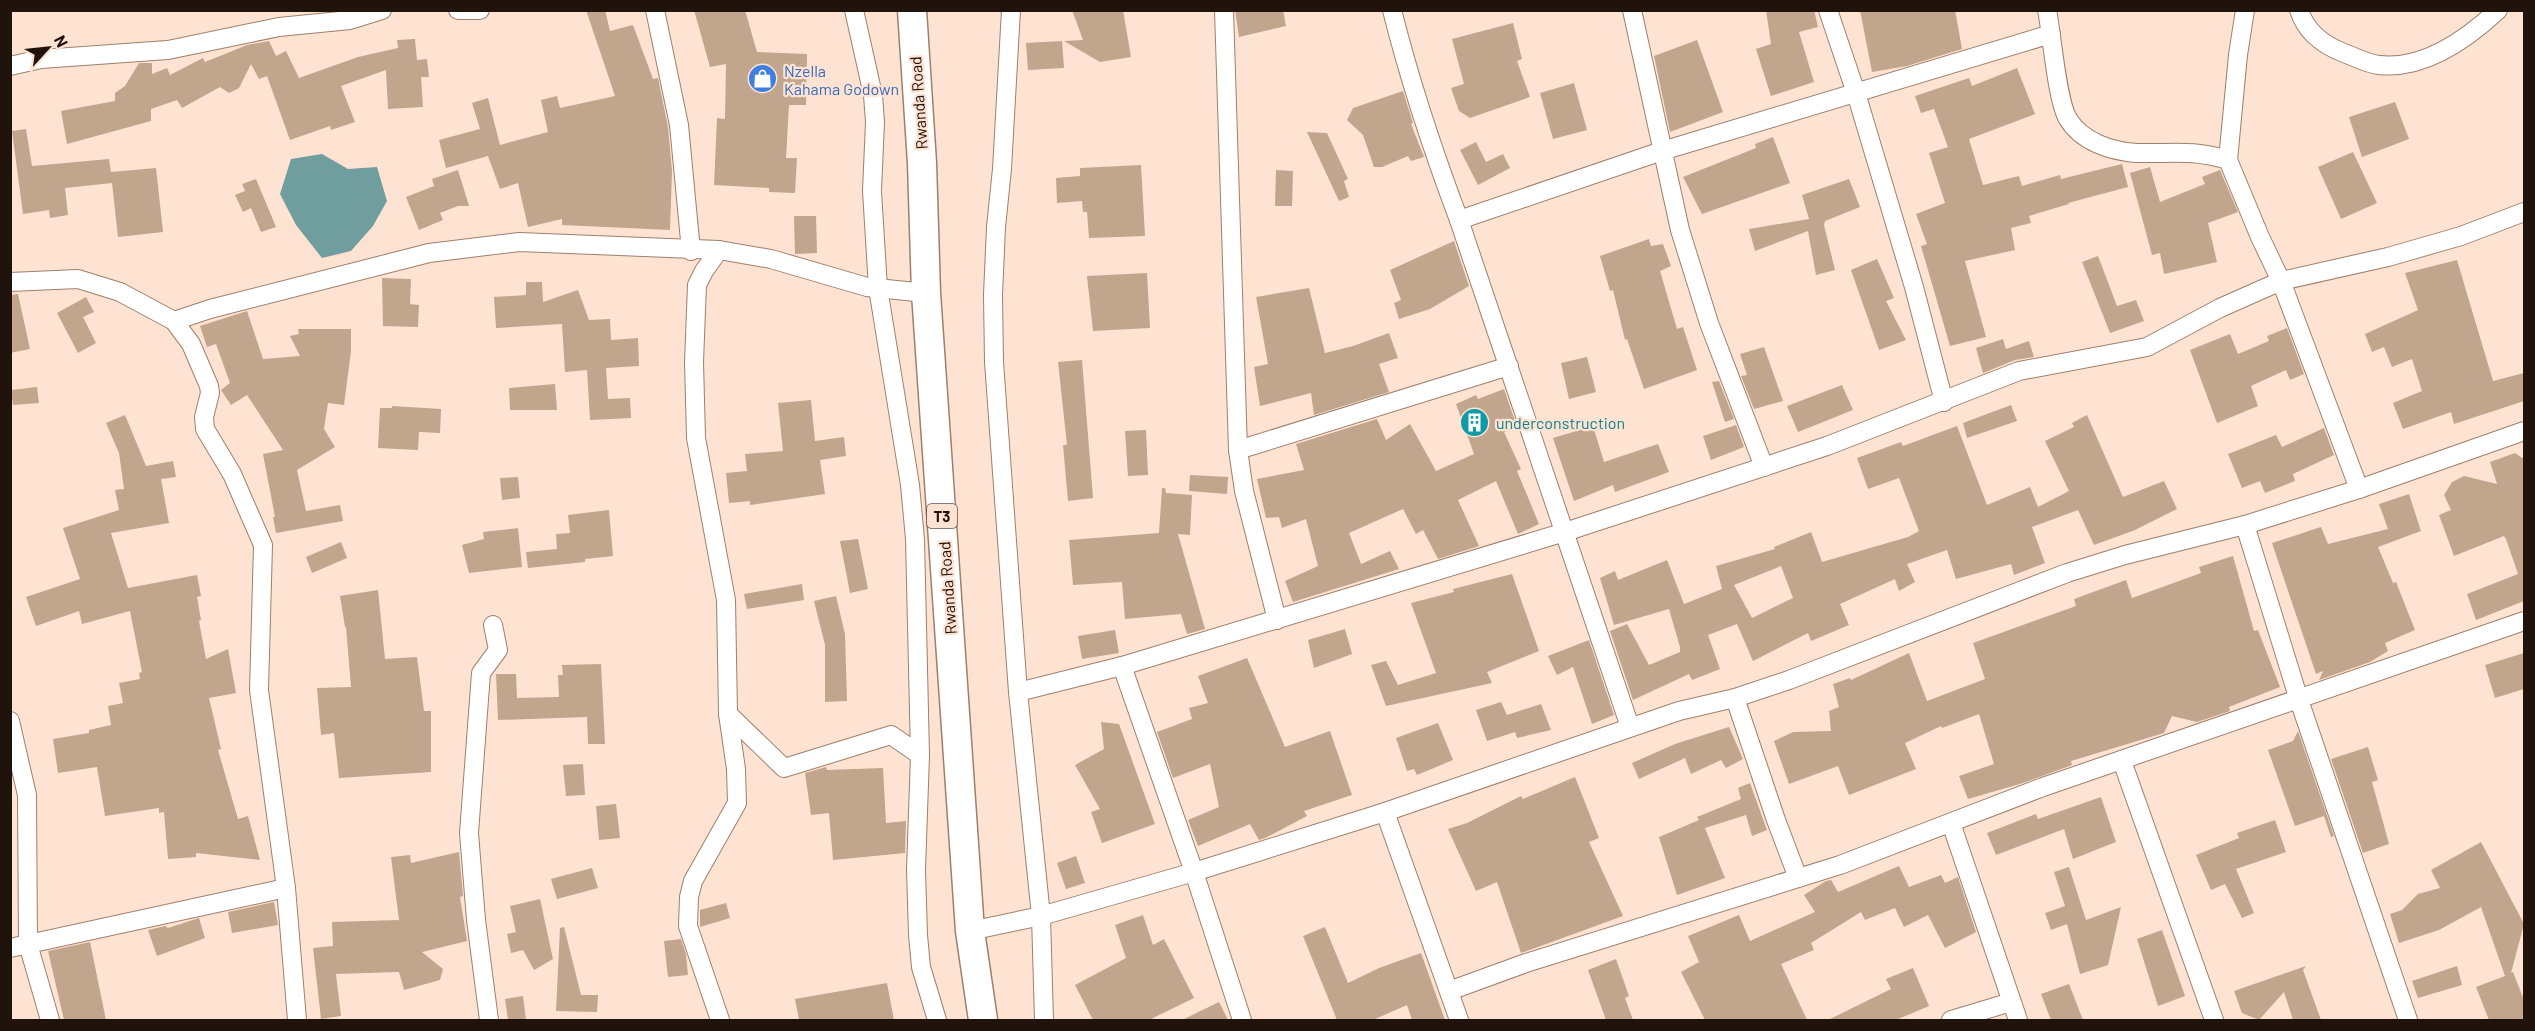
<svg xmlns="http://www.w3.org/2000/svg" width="2535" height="1031" viewBox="0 0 2535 1031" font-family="Barlow,sans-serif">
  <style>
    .water { fill: #709e9f }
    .building { fill: #c1a58c; fill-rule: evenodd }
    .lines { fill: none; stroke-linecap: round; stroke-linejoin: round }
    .minor-casing { stroke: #9e7f6b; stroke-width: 20 }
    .trunk-casing { stroke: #9e7f6b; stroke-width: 31 }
    .minor { stroke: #fff; stroke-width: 18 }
    .trunk { stroke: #fff; stroke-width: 28 }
    .labels { text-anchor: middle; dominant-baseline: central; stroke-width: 4.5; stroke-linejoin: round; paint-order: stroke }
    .shield { fill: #ffe3d2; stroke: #625147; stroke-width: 1.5 }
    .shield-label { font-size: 15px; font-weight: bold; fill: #1f130c }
    .shop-label { font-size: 16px; fill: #366cbe; stroke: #ffe3d2; text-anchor: start }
    .street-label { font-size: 16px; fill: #1f130c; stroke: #ffe3d2 }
    .culture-label { font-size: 16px; fill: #0d838f; stroke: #ffe3d2; text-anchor: start }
  </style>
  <rect width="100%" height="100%" fill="#ffe3d2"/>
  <!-- water -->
  <polygon class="water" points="322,154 348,169 377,167 387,201 373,226 351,251 322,258 296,225 280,194 291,159"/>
  <!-- building -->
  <g class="building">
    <polygon points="586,10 605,10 610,31 633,25 653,79 658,78 668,127 672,171 670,230 562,225 562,219 528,227 518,183 500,189 488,156 446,168 439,140 480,129 472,103 488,98 500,145 548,132 541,100 557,96 560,108 615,96"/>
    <polygon points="694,10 745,10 757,52 807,54 806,105 789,105 786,158 797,158 795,193 769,192 769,188 714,185 717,118 725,119 726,64 710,67"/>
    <polygon points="1072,10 1123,10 1131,57 1100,62 1064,41 1083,40"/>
    <polygon points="1235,10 1283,10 1286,26 1239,37"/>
    <polygon points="1766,10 1814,10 1818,27 1799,32 1814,82 1771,96 1756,49 1771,44"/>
    <polygon points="1860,10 1955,10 1962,49 1907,66 1872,72"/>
    <polygon points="1513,23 1522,59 1517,61 1530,97 1470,118 1459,111 1451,88 1464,84 1452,39"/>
    <polygon points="415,39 417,60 427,59 429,77 421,77 423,107 388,109 386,70 341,86 355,122 331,130 330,126 290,140 267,76 259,79 251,64 239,88 229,93 220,87 182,108 177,100 151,109 151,121 67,144 61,111 115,101 115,93 125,86 139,63 152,63 152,74 167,68 170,75 203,58 205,62 247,45 269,41 276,56 286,51 299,78 358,57 398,48 397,40"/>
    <polygon points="1697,40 1723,112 1670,132 1654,56"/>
    <polygon points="1062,41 1064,68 1028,70 1026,43"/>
    <polygon points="2017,68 2035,114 1969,139 1983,185 2019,176 2022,186 2060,175 2061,179 2122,164 2128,187 2068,203 2069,204 2029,216 2031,223 2011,228 2015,250 1965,261 1986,337 1950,346 1921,246 1927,244 1916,214 1945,203 1929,153 1948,147 1934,109 1921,113 1915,96 1969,78 1972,86"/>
    <polygon points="1574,83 1587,130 1553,139 1540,93"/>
    <polygon points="1403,91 1413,123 1411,124 1424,157 1411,161 1408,156 1382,167 1374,167 1363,135 1347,120 1353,108"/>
    <polygon points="2395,102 2409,139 2362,157 2349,117"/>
    <polygon points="26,129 32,166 109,159 111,172 156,168 163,232 118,237 112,183 65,188 68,215 50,218 49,210 23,214 12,131"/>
    <polygon points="1307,132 1327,133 1348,179 1344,181 1349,197 1339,201"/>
    <polygon points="1773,137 1790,183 1702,214 1683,177 1756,148 1755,144"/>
    <polygon points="1476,142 1486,162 1503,154 1510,168 1478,185 1460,150"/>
    <polygon points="2353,152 2377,203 2341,219 2318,167"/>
    <polygon points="1141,165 1145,236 1089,238 1087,212 1083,212 1082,201 1057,203 1056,178 1080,176 1080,168"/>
    <polygon points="2150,167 2160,202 2205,184 2202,177 2220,170 2238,212 2208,223 2217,262 2164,274 2160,253 2152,255 2130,173"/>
    <polygon points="458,170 469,206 458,206 440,213 443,220 419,230 406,197 434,186 432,179"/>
    <polygon points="1276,170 1293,171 1292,206 1275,206"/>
    <polygon points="256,179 276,227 261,232 251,208 243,212 235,195 245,191 242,184"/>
    <polygon points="1849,179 1860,207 1825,221 1824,225 1835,270 1816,275 1808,231 1755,251 1749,229 1809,219 1802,195"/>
    <polygon points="794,216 816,216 817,253 795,254"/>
    <polygon points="1649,239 1651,246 1663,244 1671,266 1660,271 1677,329 1683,327 1697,370 1644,389 1627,339 1625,340 1613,290 1610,291 1600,256"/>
    <polygon points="1454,241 1469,286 1430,309 1399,319 1394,303 1401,300 1390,270"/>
    <polygon points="2098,256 2117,306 2136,300 2144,321 2110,333 2082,262"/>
    <polygon points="1877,259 1894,298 1886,301 1906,340 1879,350 1851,270"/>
    <polygon points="2457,260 2493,381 2524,373 2524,401 2454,424 2451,412 2403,429 2393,403 2422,391 2412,359 2392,367 2384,347 2372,352 2365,334 2418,310 2405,273"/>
    <polygon points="1147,273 1150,328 1093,331 1087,276"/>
    <polygon points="382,278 411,279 410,304 419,305 418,327 383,326"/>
    <polygon points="526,282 542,282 543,302 578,290 589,320 610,319 611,340 638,338 639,366 606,368 608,399 630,398 631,418 590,420 587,370 565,372 562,324 496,328 494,297 526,295"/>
    <polygon points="1309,288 1325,353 1353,346 1389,333 1398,358 1379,364 1389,392 1314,415 1311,393 1260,406 1254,367 1268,364 1256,297"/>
    <polygon points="18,294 30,349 10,353 10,295"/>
    <polygon points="86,297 94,312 83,317 96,343 78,353 57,313"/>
    <polygon points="247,311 263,359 300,356 290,336 299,334 298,329 351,329 351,351 344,405 328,403 324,429 335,447 297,470 306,511 340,505 343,521 276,533 273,517 275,517 263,454 283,450 247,395 231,405 221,390 230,383 216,344 207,347 200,326"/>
    <polygon points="2287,328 2304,374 2290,380 2286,370 2251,386 2258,406 2217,423 2190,350 2230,334 2238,354 2269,341 2267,336"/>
    <polygon points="2003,339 2006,349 2029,341 2034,357 2015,360 1983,373 1976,348"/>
    <polygon points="1764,347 1783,401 1754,409 1741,376 1747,375 1740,354"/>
    <polygon points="1587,357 1596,392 1569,399 1561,363"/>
    <polygon points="1082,360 1093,498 1068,501 1063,445 1067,445 1058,362"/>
    <polygon points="1719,381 1734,419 1725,422 1712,382"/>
    <polygon points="555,384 557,410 510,410 509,388"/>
    <polygon points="1842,385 1853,410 1798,432 1787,406"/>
    <polygon points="37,387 39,403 13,405 11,390"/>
    <polygon points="1504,389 1517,427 1504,432 1521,469 1517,471 1539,524 1518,534 1496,481 1458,500 1479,546 1438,559 1423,530 1416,534 1403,509 1349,533 1361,564 1390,551 1399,569 1293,602 1285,581 1318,566 1306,519 1282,528 1279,517 1266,518 1257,479 1304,470 1296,444 1377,419 1386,440 1410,424 1436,471 1474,454 1456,404 1476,395 1478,399"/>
    <polygon points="811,400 815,441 844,437 846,456 820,460 825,494 750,505 750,501 729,503 726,473 747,471 745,454 783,451 778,403"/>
    <polygon points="2011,405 2017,421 1967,438 1963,423"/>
    <polygon points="392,406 441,409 440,433 419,432 418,450 378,448 380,408 392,408"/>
    <polygon points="125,415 146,466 173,461 176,477 161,479 169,523 111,533 128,588 197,575 201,596 197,597 201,620 199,621 206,659 228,649 236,693 209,698 221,749 218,750 238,819 248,816 260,860 196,853 196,857 168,859 164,812 159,813 159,808 105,816 97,767 58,773 53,739 89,733 89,730 111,725 108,706 123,703 119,683 140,679 139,673 142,672 130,611 82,624 79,611 36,626 26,597 80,579 63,528 119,510 115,490 124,489 119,453 106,423"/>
    <path d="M2087,415L2123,497L2164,481L2177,509L2135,530L2094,545L2078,510L2032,527L2045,563L2014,575L2011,564L1956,579L1947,550L1907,564L1915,582L1899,591L1895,579L1840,604L1849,625L1811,641L1808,633L1753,661L1737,624L1708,635L1720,669L1692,680L1689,674L1633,700L1610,631L1627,624L1649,665L1680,652V647L1669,609L1614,625L1600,578L1615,571L1618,580L1667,560L1684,604L1722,589L1716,566L1775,549L1774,547L1811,532L1822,562L1908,537L1919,531L1899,478L1868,489L1857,458L1901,442L1903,446L1957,426L1987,505L2030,487L2038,507L2069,491L2045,441L2074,427L2072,423ZM1781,566L1793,598L1752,618L1734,585Z"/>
    <polygon points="1736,425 1744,447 1711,460 1703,436"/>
    <polygon points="1593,426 1604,462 1658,444 1669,472 1615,492 1613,485 1574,501 1553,438"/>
    <polygon points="2324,428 2334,455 2293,474 2295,481 2265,493 2260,481 2242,488 2228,454 2276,435 2282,447"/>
    <polygon points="1146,430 1148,475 1128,476 1125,431"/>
    <polygon points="2515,453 2524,459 2524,601 2476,620 2467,594 2518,574 2506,539 2504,536 2454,556 2439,515 2451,510 2444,495 2452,482 2464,476 2497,484 2490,462"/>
    <polygon points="1190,475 1228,477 1227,494 1189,491"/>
    <polygon points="518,477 520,498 502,500 500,478"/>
    <polygon points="1162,488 1165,488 1166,493 1192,495 1190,535 1178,534 1205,629 1187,634 1181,614 1125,619 1122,582 1073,585 1069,540 1159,533"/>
    <polygon points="2409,494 2421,531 2378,547 2393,583 2396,582 2415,630 2385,643 2388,651 2370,662 2319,680 2323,671 2316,674 2272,543 2321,527 2328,544 2388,529 2379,504"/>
    <polygon points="609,510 613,556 585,559 585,562 528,568 526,552 557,549 556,534 570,533 568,515"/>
    <polygon points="518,528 522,567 469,573 462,545 484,539 483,532"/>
    <polygon points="858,539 868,589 850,593 840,541"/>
    <polygon points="341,542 347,558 312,573 306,557"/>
    <polygon points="2233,556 2254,631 2258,630 2280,687 2229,707 2230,711 2197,722 2172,716 2164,733 2071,761 2072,765 2023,783 1968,799 1959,776 1994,764 1979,714 1942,728 1941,726 1905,743 1916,769 1849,795 1838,766 1789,784 1774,741 1793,732 1831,731 1829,711 1839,707 1833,684 1850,678 1851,680 1909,653 1927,701 1985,679 1973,643 2076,606 2074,599 2126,580 2132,598 2201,573 2199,567"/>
    <polygon points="1512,574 1539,651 1487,672 1492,683 1386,706 1371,665 1386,661 1398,685 1436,673 1411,603 1454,592 1453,589"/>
    <polygon points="802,584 804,600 747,609 744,594"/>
    <polygon points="378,590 385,659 417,657 424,711 431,711 431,772 339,778 334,733 321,735 317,688 351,687 346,627 345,627 340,596"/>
    <polygon points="836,596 845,634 847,701 825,702 825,645 814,601"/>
    <polygon points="1345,629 1352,654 1314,668 1308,640"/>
    <polygon points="1115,630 1119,653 1082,659 1078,636"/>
    <polygon points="1589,640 1614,715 1592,724 1573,667 1557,675 1548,656"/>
    <polygon points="2524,653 2524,689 2495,698 2485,665"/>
    <polygon points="1247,658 1285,747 1330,731 1352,795 1304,811 1307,816 1265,838 1259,840 1250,824 1198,846 1188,820 1219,807 1210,764 1173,778 1157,732 1192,719 1189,708 1208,703 1198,676"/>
    <polygon points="601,664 605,744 588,744 587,717 498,720 496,674 516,674 517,698 559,697 558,675 563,675 562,665"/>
    <polygon points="1501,702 1507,715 1541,704 1551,730 1517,738 1515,732 1487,741 1476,710"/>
    <polygon points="1101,722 1119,724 1155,824 1102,843 1091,812 1100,809 1075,765 1104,749"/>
    <polygon points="1438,723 1453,760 1417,775 1414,769 1407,771 1396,738"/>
    <polygon points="1729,727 1743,759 1726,768 1721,760 1691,774 1685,758 1639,779 1632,763 1675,744"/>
    <polygon points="2298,731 2334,836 2331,837 2324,816 2295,826 2268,750 2293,741"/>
    <polygon points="2368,747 2378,780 2372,782 2389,844 2363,853 2331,759"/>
    <polygon points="583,764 585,795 566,796 563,765"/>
    <polygon points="826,767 827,770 883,768 886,823 906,821 905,853 833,860 829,813 811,815 805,773"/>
    <polygon points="1575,777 1599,838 1589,842 1623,916 1521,953 1497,882 1476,891 1448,829 1467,823 1521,796 1523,799"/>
    <polygon points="1750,783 1767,830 1752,836 1746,815 1705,828 1725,878 1677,895 1659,837 1699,820 1697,817 1741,799 1738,788"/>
    <polygon points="2101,797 2116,842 2073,859 2064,829 1996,855 1987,833 2036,814 2038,819"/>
    <polygon points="616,804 620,838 599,840 596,806"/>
    <polygon points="2275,820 2286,852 2236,869 2254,913 2242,918 2225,884 2211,890 2196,855 2239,838 2237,833"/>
    <polygon points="2481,842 2524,924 2511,973 2513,972 2524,1000 2524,1020 2489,1020 2476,987 2505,976 2481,907 2439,930 2399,943 2390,914 2402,910 2418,894 2440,888 2431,870"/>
    <polygon points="459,852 463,896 460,897 467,941 422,952 443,969 440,980 404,990 399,972 336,974 341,1016 321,1019 313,948 333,946 332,922 399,920 391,857 410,855 411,863"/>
    <polygon points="1076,856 1085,883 1066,889 1057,863"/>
    <polygon points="1899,866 1909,887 1941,875 1945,883 1958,877 1976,932 1945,948 1928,915 1904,927 1895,908 1865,920 1861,912 1811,943 1814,950 1781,964 1807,1020 1705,1020 1681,972 1699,962 1688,936 1739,915 1750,941 1815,912 1804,895 1826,881 1831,880 1838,892"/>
    <polygon points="2069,867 2086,920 2121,907 2108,965 2080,974 2067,924 2051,930 2045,913 2065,906 2054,872"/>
    <polygon points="592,868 598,888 557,899 551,879"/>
    <polygon points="540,899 553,959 534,970 523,950 511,953 507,934 516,932 510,906"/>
    <polygon points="274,902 278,925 232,933 228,912"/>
    <polygon points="726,903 730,918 700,927 700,910"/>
    <polygon points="1143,915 1153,945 1164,939 1194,998 1149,1020 1093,1020 1075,985 1126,958 1115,925"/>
    <polygon points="199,918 205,938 157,956 148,930 165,926 168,928"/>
    <polygon points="564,927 581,995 598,995 597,1012 556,1011 560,928"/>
    <polygon points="1325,927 1348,983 1379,968 1421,953 1445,1020 1412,1020 1407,1005 1373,1020 1337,1020 1303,936"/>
    <polygon points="2162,930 2185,996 2158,1006 2137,939"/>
    <polygon points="681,939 686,954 688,975 668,977 664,941"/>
    <polygon points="90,942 106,1020 64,1020 48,951"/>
    <polygon points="1616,959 1629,996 1625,998 1633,1020 1606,1020 1588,970"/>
    <polygon points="2306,966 2303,970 2321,1020 2293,1020 2284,992 2259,1020 2242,1013 2234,991"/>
    <polygon points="2457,966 2462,985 2418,998 2412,981"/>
    <polygon points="1913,968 1929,1006 1896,1020 1828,1020 1891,989 1886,979"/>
    <polygon points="887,983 894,1020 799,1020 795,999"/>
    <polygon points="2069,984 2083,1020 2051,1020 2041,994"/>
    <polygon points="523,996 526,1020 508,1020 505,999"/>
    <polygon points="1219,1002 1228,1020 1182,1020"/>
  </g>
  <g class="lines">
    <defs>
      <g id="minor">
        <polyline points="458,10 480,10"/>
        <polyline points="655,10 679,125 691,251"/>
        <polyline points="854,10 873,95 875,122 872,191 878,288 910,485 915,539 920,755 916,870 918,935 921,967 937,1020"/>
        <polyline points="1011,10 1002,169 996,227 993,295 994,362 1018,692 1041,916 1044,1020"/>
        <polyline points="1224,10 1238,450 1244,491 1277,620"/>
        <path d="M1392,10C1410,82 1433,151 1459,220L1630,727"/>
        <polyline points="1632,10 1680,230 1709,323 1764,467"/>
        <polyline points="1828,10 1856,93 1914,287 1944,402"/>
        <path d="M2047,10C2052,35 2057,101 2068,119C2082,142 2111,151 2136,153C2172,154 2191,149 2228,160L2260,237L2281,281L2359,489"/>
        <path d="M2299,10C2306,32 2323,45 2344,53C2355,57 2368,64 2379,65C2423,70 2467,39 2498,10"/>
        <polyline points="10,66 41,59 168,50 279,27 350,20 382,10"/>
        <polyline points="2228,160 2238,55 2245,10"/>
        <polyline points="1459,220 1662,151 2051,34"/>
        <polyline points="719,250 704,271 697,285 694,362 696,438 726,600 728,714 736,769 737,803 693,881 689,897 688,926 720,1020"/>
        <polyline points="10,282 78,279 120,292 174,321 191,344 209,386 210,393 204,417 205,429 232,474 263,545 259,690 286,888 297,1020"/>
        <polyline points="174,321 210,309 429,253 519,242 719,250 771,259 867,287 926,293"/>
        <polyline points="1238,450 1509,366"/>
        <polyline points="2245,525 2299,700 2408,1020"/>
        <polyline points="1122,666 1194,872 1242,1020"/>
        <polyline points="1018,692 1122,666 1565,532 1827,446 2019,371 2147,347 2220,308 2281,281 2388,257 2461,236 2524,212"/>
        <polyline points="1735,698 1776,820 1798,878"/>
        <polyline points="728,714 784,768 891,735 920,755"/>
        <polyline points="10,721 27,795 28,944 50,1020"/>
        <polyline points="2122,761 2214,1020"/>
        <polyline points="1385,812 1459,1020"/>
        <polyline points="1951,823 2018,1020"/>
        <polyline points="970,931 1041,916 1194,872 1385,812 1679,711 1735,698 1789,680 2067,573 2125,555 2245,525 2359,489 2524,431"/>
        <polyline points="10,948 286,888"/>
        <polyline points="1449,991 1526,963 1840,865 2043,787 2524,621"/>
        <polyline points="489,1020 476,920 469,833 481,673 498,650 493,625"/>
        <polyline points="1951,1020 2011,1002"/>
      </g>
      <polyline id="trunk" points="912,10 922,163 926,293 970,931 983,1020"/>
    </defs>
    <!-- minor casing -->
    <use href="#minor" class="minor-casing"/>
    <!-- trunk casing -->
    <use href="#trunk" class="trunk-casing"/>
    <!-- minor -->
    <use href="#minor" class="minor"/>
    <!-- trunk -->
    <use href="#trunk" class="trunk"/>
  </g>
  <!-- icons -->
  <defs>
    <symbol id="shop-disc" viewBox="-11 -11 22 22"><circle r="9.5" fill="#3f7fe0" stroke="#ffe3d2"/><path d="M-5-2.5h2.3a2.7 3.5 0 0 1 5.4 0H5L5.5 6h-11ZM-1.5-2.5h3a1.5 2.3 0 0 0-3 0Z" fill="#fff"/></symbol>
    <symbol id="building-disc" viewBox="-11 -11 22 22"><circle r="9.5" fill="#0f9aa8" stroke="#ffe3d2"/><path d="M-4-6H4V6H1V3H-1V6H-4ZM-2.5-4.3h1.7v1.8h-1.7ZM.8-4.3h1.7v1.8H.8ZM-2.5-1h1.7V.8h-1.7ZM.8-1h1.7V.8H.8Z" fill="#fff"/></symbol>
  </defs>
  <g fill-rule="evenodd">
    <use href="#shop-disc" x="746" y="62" width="33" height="33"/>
    <use href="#building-disc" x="1458" y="406" width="33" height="33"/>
  </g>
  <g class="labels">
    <!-- shield labels -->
    <rect class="shield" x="927" y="504" width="30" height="24" rx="4.5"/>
    <g class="shield-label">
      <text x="942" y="516">T3</text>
    </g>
    <!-- shop labels -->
    <g class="shop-label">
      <text x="784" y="70">Nzella<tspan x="784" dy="18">Kahama Godown</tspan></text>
    </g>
    <!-- street labels -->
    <g class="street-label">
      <text transform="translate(918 103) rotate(-94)">Rwanda Road</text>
      <text transform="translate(947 588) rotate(-94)">Rwanda Road</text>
    </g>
    <!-- culture labels -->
    <g class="culture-label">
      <text x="1496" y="422">underconstruction</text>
    </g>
  </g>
  <!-- border -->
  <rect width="2535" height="1031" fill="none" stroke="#1f130c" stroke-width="24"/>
  <!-- north arrow -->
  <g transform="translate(48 48) rotate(63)" stroke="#ffe3d2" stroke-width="4.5" paint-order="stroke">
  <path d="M0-4.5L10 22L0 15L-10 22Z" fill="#1f130c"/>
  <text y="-9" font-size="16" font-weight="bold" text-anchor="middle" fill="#1f130c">N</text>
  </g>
</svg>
